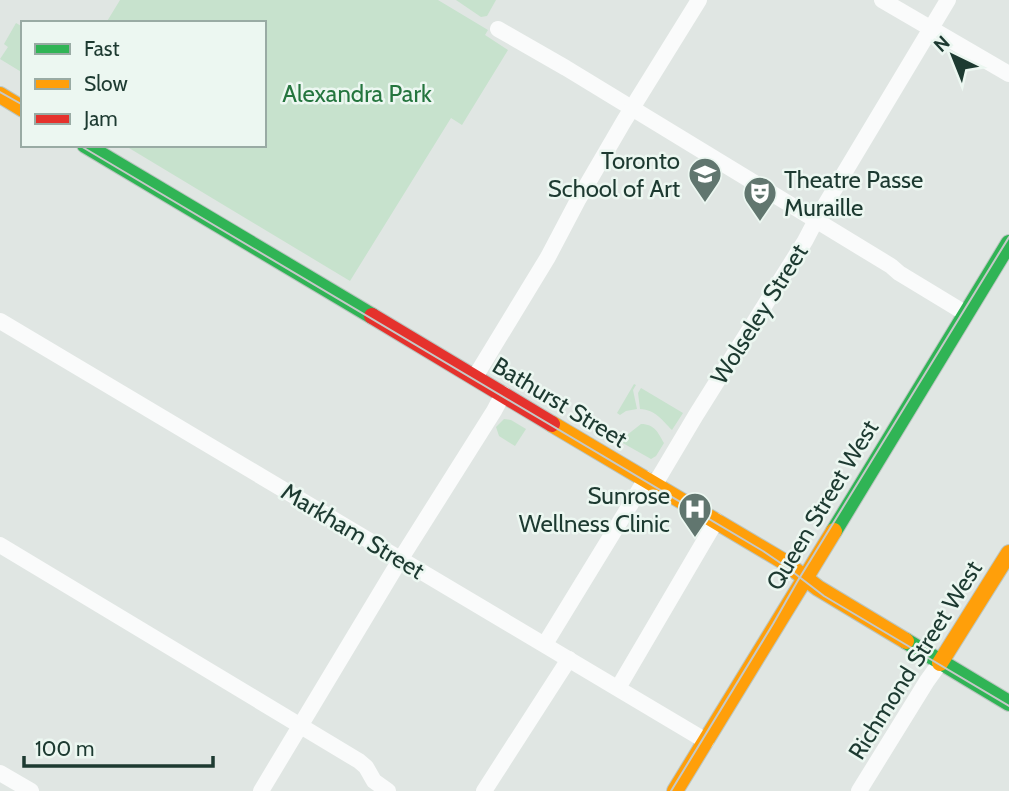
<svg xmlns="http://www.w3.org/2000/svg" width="1009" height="791" viewBox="0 0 1009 791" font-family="Cabin,sans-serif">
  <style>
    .green { fill: #c7e2cd }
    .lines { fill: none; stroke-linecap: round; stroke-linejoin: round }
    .fast-casing { stroke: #bbc6c1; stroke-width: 18 }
    .slow-casing { stroke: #bbc6c1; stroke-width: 18 }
    .jam-casing { stroke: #bbc6c1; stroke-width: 18 }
    .street { stroke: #fafbfb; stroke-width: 16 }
    .fast { stroke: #30b455; stroke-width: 16 }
    .slow { stroke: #ff9f0a; stroke-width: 16 }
    .jam { stroke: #e5322d; stroke-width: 16 }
    .tram { stroke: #c5c9c8; stroke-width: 2 }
    .labels { text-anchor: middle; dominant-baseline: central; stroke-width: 5; stroke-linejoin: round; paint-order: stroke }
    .park-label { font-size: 24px; fill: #24753e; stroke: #ecf7f1 }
    .poi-label { font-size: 24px; fill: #1d3a31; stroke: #ecf7f1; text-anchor: end }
    .street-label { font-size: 24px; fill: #1d3a31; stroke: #ecf7f1 }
  </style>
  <rect width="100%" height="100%" fill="#e0e6e3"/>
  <!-- green -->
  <g class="green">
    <polygon points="120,0 438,0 488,30 485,35 508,50 462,125 451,118 350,281 124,145 264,145 264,23 106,23"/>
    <polygon points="456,0 496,0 487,16 481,17"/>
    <polygon points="16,23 23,27 23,73 0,59 8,47 4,44"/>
    <polygon points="634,384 636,385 633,390 637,409 626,411 620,415 617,413"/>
    <path d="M641,388L683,413L672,430C662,420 656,410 640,409L638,393Z"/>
    <polygon points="504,419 511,420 526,429 515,446 499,436 496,427"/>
    <path d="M641,424C655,424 658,433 664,443L656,456L651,459L621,442L627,435Z"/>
  </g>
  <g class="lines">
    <defs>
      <g id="fast">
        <polyline points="85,145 372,316"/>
        <polyline points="834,531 1009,243"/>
        <polyline points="906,641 1009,703"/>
      </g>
      <g id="slow">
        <polyline points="0,95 23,109"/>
        <polyline points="552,424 783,561 818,588 906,641"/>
        <polyline points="940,663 1009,553"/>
        <polyline points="675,791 834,531"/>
      </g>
      <polyline id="jam" points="372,316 552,424"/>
    </defs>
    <!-- fast casing -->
    <use href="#fast" class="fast-casing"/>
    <!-- slow casing -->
    <use href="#slow" class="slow-casing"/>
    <!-- jam casing -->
    <use href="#jam" class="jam-casing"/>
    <!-- street -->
    <g class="street">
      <polyline points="882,0 1009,74"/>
      <polyline points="498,29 566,68 891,266 899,273 965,313"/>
      <polyline points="0,321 706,741"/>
      <polyline points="475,377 548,257 578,200 624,121 699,0"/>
      <polyline points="655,484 696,415 805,241 816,220 948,0"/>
      <polyline points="0,545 359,761 366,767 374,781 388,791"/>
      <polyline points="545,644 646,479"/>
      <polyline points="618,688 716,521"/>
      <polyline points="0,773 31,791"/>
      <polyline points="261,791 400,560 494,411 503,394"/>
      <polyline points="484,791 569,659"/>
      <polyline points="859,791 927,681 940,663"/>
    </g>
    <!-- fast -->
    <use href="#fast" class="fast"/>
    <!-- slow -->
    <use href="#slow" class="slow"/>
    <!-- jam -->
    <use href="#jam" class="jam"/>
    <!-- tram -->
    <g class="tram">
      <polyline points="0,92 23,105"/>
      <polyline points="79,145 763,551 785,566 824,596 1009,706"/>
      <polyline points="671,791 773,624 797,582 1009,237"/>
    </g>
  </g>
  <!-- icons -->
  <defs>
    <symbol id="university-pin" viewBox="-11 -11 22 30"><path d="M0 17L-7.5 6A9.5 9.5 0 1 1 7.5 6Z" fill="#61766f" stroke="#ecf7f1"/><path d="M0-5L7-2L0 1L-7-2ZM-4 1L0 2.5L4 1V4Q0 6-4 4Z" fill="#fff"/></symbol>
    <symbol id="theatre-pin" viewBox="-11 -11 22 30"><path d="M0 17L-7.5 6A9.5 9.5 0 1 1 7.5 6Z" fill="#61766f" stroke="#ecf7f1"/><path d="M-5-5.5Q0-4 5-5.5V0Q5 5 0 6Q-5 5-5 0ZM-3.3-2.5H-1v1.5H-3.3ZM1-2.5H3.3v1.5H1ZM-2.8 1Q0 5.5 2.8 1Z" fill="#fff"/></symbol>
    <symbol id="hospital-pin" viewBox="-11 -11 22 30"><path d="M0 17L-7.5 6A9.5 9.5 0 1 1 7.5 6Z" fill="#61766f" stroke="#ecf7f1"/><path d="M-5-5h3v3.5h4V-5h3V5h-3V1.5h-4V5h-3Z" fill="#fff"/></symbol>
  </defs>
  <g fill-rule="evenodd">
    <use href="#university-pin" x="686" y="155" width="38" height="52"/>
    <use href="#theatre-pin" x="741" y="174" width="38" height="52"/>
    <use href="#hospital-pin" x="676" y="490" width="38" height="52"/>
  </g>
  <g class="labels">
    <!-- park labels -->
    <g class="park-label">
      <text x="357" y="93">Alexandra Park</text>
    </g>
    <!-- poi labels -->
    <g class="poi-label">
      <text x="680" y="160">Toronto<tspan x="680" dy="28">School of Art</tspan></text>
      <text x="784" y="179" text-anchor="start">Theatre Passe<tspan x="784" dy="28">Muraille</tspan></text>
      <text x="670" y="495">Sunrose<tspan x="670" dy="28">Wellness Clinic</tspan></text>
    </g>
    <!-- street labels -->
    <g class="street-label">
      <text transform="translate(759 314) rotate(-58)">Wolseley Street</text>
      <text transform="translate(560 402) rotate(31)">Bathurst Street</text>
      <text transform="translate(822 505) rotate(-59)">Queen Street West</text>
      <text transform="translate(353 531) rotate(31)">Markham Street</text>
      <text transform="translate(915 660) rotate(-58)">Richmond Street West</text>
    </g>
  </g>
  <!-- legend -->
  <rect x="21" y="21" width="245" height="126" fill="#ecf7f1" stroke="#99aba4" stroke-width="2"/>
  <rect x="35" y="44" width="35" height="10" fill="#30b455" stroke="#99aba4" stroke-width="2"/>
  <text x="84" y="56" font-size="21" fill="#1d3a31">Fast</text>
  <rect x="35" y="79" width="35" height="10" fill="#ff9f0a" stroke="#99aba4" stroke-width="2"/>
  <text x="84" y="91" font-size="21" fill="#1d3a31">Slow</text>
  <rect x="35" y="114" width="35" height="10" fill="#e5322d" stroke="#99aba4" stroke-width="2"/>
  <text x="84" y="126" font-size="21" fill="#1d3a31">Jam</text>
  <!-- north arrow -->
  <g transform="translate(953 56) rotate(317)" stroke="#ecf7f1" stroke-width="5" paint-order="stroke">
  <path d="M0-5L12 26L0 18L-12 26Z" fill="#1d3a31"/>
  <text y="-10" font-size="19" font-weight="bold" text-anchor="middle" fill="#1d3a31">N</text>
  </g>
  <!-- scale -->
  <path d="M24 756v10h189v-10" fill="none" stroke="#1d3a31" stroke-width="3.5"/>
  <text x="35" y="756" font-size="21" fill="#1d3a31" stroke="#ecf7f1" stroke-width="5" paint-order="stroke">100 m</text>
</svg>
